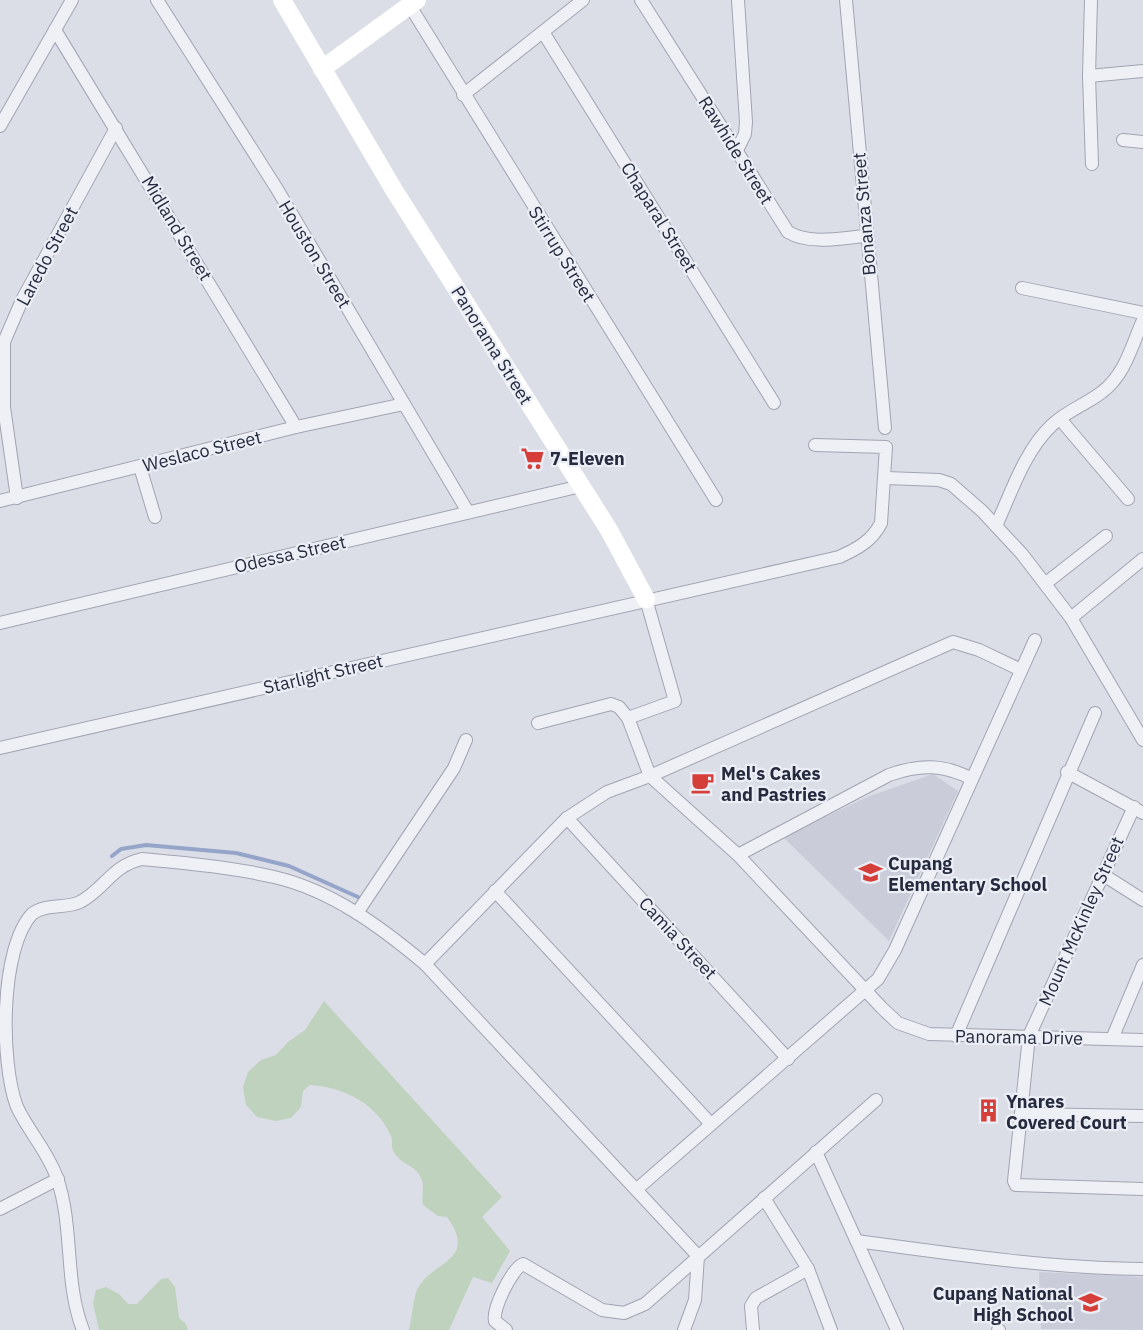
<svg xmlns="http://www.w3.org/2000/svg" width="1143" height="1330" viewBox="0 0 1143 1330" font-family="'IBM Plex Sans',sans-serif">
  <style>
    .built { fill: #cacdd9 }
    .green { fill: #bed2bd }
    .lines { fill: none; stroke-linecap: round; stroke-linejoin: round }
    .stream { stroke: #95a5ca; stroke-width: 4 }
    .street-casing { stroke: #a1a4b1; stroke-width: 14 }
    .street { stroke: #eff0f5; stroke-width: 12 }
    .secondary { stroke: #fff; stroke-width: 18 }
    .labels { text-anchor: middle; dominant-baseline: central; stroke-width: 4.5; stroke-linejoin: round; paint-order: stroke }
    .street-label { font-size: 18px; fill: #252a3e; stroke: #ebeef5 }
    .poi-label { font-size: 18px; font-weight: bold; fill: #252a3e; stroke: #ebeef5; text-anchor: start }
  </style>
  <rect width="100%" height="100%" fill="#dcdee7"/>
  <!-- built -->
  <g class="built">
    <polygon points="933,774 958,791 889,941 783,837 867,797"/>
    <polygon points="1039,1272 1143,1277 1143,1330 1041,1329"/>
  </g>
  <!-- green -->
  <g class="green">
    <path d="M324,1001L502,1197L482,1217L510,1251L492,1283L473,1277L449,1330H409C412,1319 413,1297 418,1288C431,1262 479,1261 447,1217L438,1216L423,1205C421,1197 425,1185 421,1178C415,1164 398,1164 393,1150C391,1146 393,1141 391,1136C377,1104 344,1087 310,1085L303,1091L301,1107L291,1118L276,1121L257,1117L246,1105L243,1087L248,1072L261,1060L276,1055L288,1042L305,1030Z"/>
    <polygon points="168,1278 175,1287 179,1318 186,1324 188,1330 99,1330 93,1303 96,1290 106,1287 119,1294 128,1304 137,1304 161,1279"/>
  </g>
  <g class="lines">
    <!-- stream -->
    <polyline class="stream" points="112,856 121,849 146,845 236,853 289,866 358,897"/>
    <defs>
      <g id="street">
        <polyline points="157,0 277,189 468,512"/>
        <path d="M641,0L788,232C810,245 841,238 865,236"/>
        <polyline points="846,0 885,428"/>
        <polyline points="1091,0 1089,76 1143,71"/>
        <polyline points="410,6 716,500"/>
        <polyline points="55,30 296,427"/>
        <polyline points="543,32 774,403"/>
        <polyline points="1089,76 1092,164"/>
        <polyline points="463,95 583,0"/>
        <polyline points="0,126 72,0"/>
        <polyline points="1123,140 1143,142"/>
        <polyline points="737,150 745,134 746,122 738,0"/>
        <polyline points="1022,288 1143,313"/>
        <polyline points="1060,419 1128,499"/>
        <polyline points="140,467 155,517"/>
        <polyline points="886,478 939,480 951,484 982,511 1022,554 1071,618 1143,740"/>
        <polyline points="17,498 4,407 4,342 22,300 116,128"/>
        <polyline points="0,501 296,427 404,404"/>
        <path d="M996,526C1011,493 1025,450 1052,425C1066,411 1087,404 1102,392C1125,375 1132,345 1143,320"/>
        <polyline points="1046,583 1106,536"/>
        <polyline points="1071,618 1143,559"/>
        <polyline points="0,623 581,486"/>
        <polyline points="628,718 675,701 646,599"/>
        <polyline points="538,723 611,704 619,707 628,718 650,776 738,855 882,1008 898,1023 929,1034 1143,1040"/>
        <path d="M0,748L839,557C857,549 872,541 881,523L886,447L815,445"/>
        <polyline points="1067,772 1143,813"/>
        <polyline points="1134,807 1029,1036 1014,1181 1016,1185 1143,1189"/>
        <polyline points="567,818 788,1059"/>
        <path d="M738,855L889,775C920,764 944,764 972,779"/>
        <polyline points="1102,874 1143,900"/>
        <polyline points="495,891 711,1124"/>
        <polyline points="357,913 454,768 466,740"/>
        <polyline points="425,964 567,818 607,792 650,776 953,642 979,650 1021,670"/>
        <polyline points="956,1036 1095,713"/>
        <polyline points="1112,1039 1143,965"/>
        <polyline points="1022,1114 1143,1116"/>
        <polyline points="816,1152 897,1330"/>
        <polyline points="637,1189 878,979 895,950 1035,640"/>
        <polyline points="764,1198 808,1269 831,1330"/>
        <polyline points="0,1209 58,1179"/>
        <path d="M857,1241C952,1254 1047,1268 1143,1269"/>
        <path d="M83,1330C64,1282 74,1227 57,1178C48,1152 29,1132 17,1107C0,1062 0,948 32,914C46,903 65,909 80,902C105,889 111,866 142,859C185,863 231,867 274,877C331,890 381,927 425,964L698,1256L695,1300L684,1330"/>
        <path d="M506,1330L495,1321C492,1309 512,1269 523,1264L602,1310L624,1313L645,1304L876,1100"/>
        <polyline points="753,1330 751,1306 756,1298 808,1269"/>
        <polyline points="998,1330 999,1330"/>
      </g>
    </defs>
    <!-- street casing -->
    <use href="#street" class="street-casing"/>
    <!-- street -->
    <use href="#street" class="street"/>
    <!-- secondary -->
    <g class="secondary">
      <polyline points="282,0 394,190 609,530 646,599"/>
      <polyline points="322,69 417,0"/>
    </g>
  </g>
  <!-- icons -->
  <defs>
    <symbol id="supermarket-bare" viewBox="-9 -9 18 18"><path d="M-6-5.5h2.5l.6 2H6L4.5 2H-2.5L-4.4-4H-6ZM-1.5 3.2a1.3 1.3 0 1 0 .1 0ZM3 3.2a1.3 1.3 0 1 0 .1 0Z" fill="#d53e39" stroke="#ebeef5" stroke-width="2.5" paint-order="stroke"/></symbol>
    <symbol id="cafe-bare" viewBox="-9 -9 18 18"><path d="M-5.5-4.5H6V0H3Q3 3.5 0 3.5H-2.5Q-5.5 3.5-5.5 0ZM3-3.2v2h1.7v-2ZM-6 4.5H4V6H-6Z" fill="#d53e39" stroke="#ebeef5" stroke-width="2.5" paint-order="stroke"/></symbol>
    <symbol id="school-bare" viewBox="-9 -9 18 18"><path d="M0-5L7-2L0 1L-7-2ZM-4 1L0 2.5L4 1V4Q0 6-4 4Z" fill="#d53e39" stroke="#ebeef5" stroke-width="2.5" paint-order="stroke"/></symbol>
    <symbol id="building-bare" viewBox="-9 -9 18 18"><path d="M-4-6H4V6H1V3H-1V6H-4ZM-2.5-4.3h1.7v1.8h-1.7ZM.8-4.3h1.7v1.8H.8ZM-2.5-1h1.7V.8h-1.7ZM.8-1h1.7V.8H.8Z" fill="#d53e39" stroke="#ebeef5" stroke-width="2.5" paint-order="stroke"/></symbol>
  </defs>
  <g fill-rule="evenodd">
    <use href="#supermarket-bare" x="516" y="442" width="33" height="33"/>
    <use href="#cafe-bare" x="686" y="766" width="33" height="33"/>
    <use href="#school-bare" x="854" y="856" width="33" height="33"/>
    <use href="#building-bare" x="972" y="1094" width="33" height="33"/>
    <use href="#school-bare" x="1074" y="1286" width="33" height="33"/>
  </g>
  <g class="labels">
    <!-- street labels -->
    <g class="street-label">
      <text transform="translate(736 150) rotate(58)">Rawhide Street</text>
      <text transform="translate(864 214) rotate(-95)">Bonanza Street</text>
      <text transform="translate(659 217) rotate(58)">Chaparal Street</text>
      <text transform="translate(177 228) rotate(59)">Midland Street</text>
      <text transform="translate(315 254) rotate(59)">Houston Street</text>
      <text transform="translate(562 254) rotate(58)">Stirrup Street</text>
      <text transform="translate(47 256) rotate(-62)">Laredo Street</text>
      <text transform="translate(492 345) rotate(58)">Panorama Street</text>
      <text transform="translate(202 451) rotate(-14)">Weslaco Street</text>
      <text transform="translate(290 554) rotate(-13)">Odessa Street</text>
      <text transform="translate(323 674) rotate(-13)">Starlight Street</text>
      <text transform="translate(1081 921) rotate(-66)">Mount McKinley Street</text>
      <text transform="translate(678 938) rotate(47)">Camia Street</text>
      <text transform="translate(1019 1037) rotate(1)">Panorama Drive</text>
    </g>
    <!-- poi labels -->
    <g class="poi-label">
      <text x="550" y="458">7-Eleven</text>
      <text x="721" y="773">Mel's Cakes<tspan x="721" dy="21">and Pastries</tspan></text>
      <text x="888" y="863">Cupang<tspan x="888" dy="21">Elementary School</tspan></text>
      <text x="1006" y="1101">Ynares<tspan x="1006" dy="21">Covered Court</tspan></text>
      <text x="1073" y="1293" text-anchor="end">Cupang National<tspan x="1073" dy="21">High School</tspan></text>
    </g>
  </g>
</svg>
